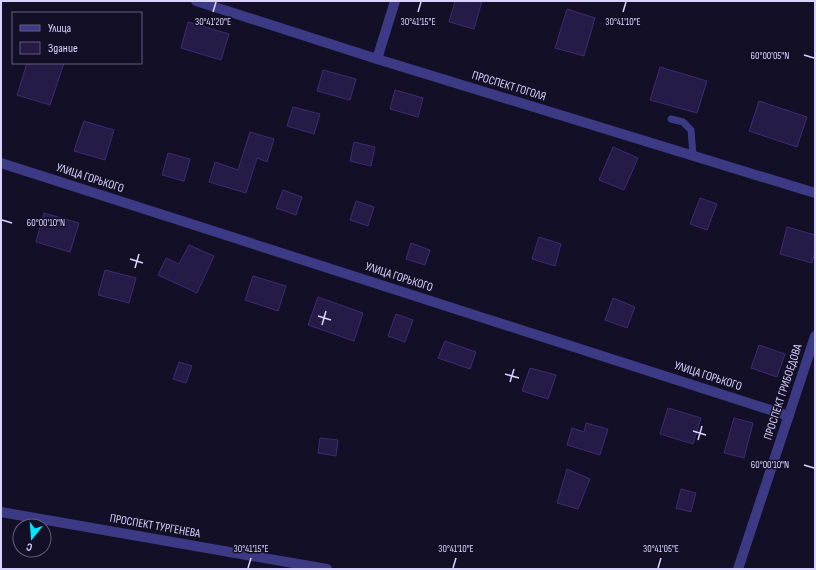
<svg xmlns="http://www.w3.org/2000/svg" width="816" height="570" viewBox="0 0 816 570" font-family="'Sofia Sans Condensed',sans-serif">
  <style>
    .building { fill: #241b47; stroke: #3b2d73 }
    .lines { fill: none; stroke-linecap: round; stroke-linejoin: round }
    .service { stroke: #3d3a85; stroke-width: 7 }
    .minor { stroke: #3d3a85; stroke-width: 10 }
    .tertiary { stroke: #3d3a85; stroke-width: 10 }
    .ticks { fill: none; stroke: #d9d4ff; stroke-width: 1.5 }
    .labels { text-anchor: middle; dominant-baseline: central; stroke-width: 3; stroke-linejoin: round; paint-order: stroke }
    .street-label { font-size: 12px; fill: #d9d4ff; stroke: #130f26 }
    .ticks-label { font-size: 10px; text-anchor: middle; fill: #d9d4ff; stroke: #130f26; stroke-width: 3; stroke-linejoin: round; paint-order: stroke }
  </style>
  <rect width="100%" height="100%" fill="#130f26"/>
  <!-- building -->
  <g class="building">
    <polygon points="455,1 482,1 474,29 449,22"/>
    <polygon points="567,9 595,18 584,56 555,48"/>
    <polygon points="188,22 229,34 221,60 181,48"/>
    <polygon points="27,63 64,63 50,105 17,95"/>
    <polygon points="660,67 707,81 697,113 650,100"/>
    <polygon points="323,70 356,79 350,100 317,91"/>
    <polygon points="395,90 423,98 418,117 390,109"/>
    <polygon points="759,101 807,117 797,147 749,131"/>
    <polygon points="293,107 320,114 314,134 287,126"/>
    <polygon points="84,121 114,130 105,160 74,151"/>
    <polygon points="250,132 274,139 267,162 257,158 246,193 209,182 215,162 238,170"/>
    <polygon points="354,142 375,147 371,166 350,161"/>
    <polygon points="613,147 638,158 624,190 599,180"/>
    <polygon points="168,153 190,159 184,181 162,175"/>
    <polygon points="283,190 302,197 296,215 276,208"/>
    <polygon points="700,198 717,204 707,230 690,224"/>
    <polygon points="356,201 374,207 368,226 350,220"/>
    <polygon points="44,213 79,223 70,252 36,242"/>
    <polygon points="787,227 815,235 815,251 812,263 780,254"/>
    <polygon points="539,237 561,244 555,266 532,259"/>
    <polygon points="411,243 430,250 425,265 406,259"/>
    <polygon points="189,245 214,256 197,293 158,275 166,258 179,264"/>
    <polygon points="105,270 136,278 129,303 98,295"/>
    <polygon points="253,276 286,286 278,311 245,300"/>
    <polygon points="318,297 363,313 354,341 308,325"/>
    <polygon points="613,298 635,307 627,328 605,320"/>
    <polygon points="396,314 413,320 405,342 388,336"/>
    <polygon points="445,341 476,352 470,369 438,358"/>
    <polygon points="759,345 785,354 777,377 751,368"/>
    <polygon points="179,362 192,366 186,383 173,379"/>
    <polygon points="530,368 556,375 548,399 522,391"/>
    <polygon points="668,408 701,418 693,444 660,434"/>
    <polygon points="734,418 753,423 744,458 724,453"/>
    <polygon points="586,423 608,429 600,455 567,445 572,428 584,432"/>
    <polygon points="320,438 338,440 336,456 318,453"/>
    <polygon points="567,469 590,479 578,509 557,503"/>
    <polygon points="681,489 696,493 691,512 676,508"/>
  </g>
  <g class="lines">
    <!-- service -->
    <polyline class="service" points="671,119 683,122 691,130 693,155"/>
    <!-- minor -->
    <g class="minor">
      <polyline points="196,1 377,59 815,193"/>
      <polyline points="377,59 395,1"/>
      <polyline points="1,163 789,416"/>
      <polyline points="1,512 327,569"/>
    </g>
    <!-- tertiary -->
    <polyline class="tertiary" points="738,569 815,336"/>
  </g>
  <!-- ticks -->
  <path class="ticks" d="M213,12L216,2M418,12L421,2M623,12L626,2M804,55L814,58M2,220L12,223M130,259L143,263M135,268L139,254M318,316L331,320M322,325L326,311M505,374L519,378M510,382L514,369M693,431L706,435M698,440L702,426M804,465L814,468M248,568L251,558M453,568L456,558M658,568L661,558"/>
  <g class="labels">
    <!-- street labels -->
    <g class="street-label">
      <text transform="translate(509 86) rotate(17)">ПРОСПЕКТ ГОГОЛЯ</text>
      <text transform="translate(90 178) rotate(18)">УЛИЦА ГОРЬКОГО</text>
      <text transform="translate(399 277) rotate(18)">УЛИЦА ГОРЬКОГО</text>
      <text transform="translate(708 376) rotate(18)">УЛИЦА ГОРЬКОГО</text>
      <text transform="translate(783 392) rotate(-72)">ПРОСПЕКТ ГРИБОЕДОВА</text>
      <text transform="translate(155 526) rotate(10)">ПРОСПЕКТ ТУРГЕНЕВА</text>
    </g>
  </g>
  <g class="ticks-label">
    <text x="213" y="25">30°41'20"E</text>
    <text x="418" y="25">30°41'15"E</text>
    <text x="623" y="25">30°41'10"E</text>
    <text x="770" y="59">60°00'05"N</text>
    <text x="46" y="226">60°00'10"N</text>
    <text x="770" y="468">60°00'10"N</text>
    <text x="251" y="552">30°41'15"E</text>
    <text x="456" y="552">30°41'10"E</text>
    <text x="661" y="552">30°41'05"E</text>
  </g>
  <!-- border -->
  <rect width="816" height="570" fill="none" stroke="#d9d4ff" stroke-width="4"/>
  <!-- legend -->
  <rect x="12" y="12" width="130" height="52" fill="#130f26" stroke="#625e7d"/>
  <rect x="20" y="25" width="20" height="6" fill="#3d3a85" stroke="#625e7d"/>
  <text x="48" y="32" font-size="12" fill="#d9d4ff">Улица</text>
  <rect x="20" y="42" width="20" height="12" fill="#241b47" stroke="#625e7d"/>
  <text x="48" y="52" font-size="12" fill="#d9d4ff">Здание</text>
  <!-- north arrow -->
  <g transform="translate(32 538) rotate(197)"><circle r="19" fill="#130f26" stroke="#625e7d"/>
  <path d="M0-3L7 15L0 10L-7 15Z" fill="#00e5ff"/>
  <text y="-6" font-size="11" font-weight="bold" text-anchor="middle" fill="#d9d4ff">С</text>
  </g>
</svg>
